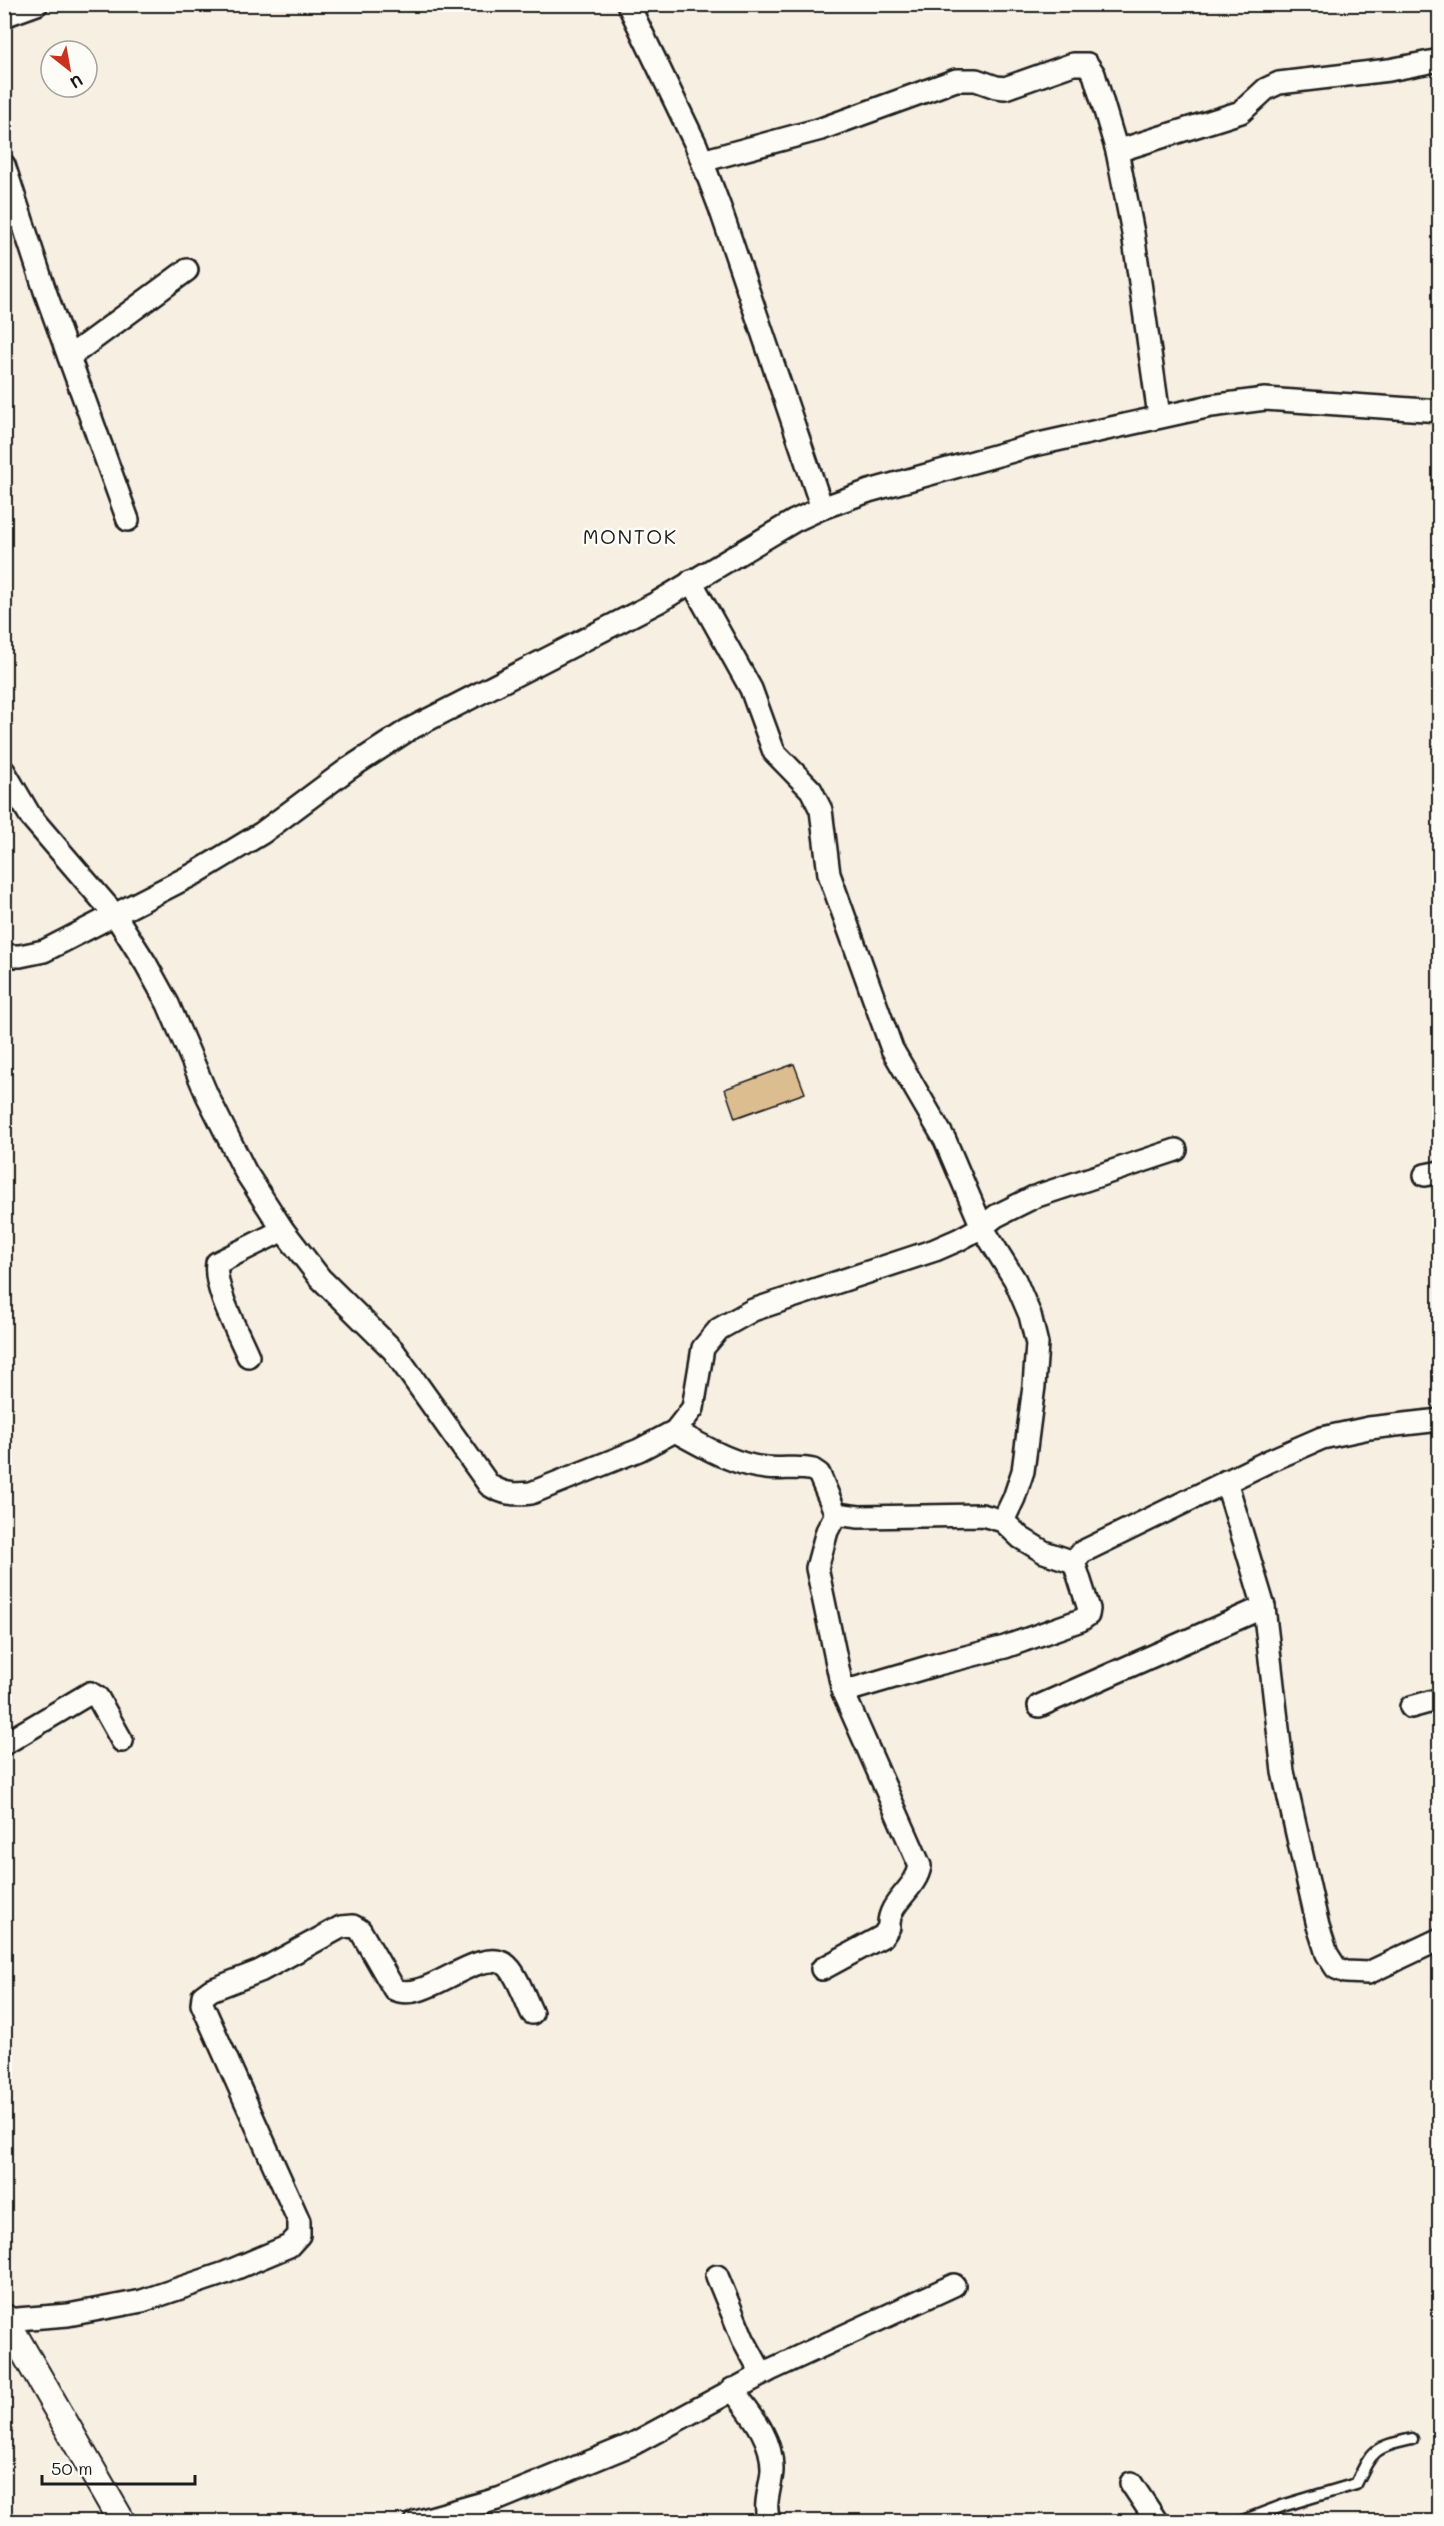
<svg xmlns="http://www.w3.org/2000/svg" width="1444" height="2526" viewBox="0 0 1444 2526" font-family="Mali,sans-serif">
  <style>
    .building { fill: #dcbd8f; stroke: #1c1c1c; stroke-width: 1.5 }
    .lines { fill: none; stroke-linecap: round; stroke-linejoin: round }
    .service-casing { stroke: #1c1c1c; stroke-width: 15 }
    .minor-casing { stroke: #1c1c1c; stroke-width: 26 }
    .tertiary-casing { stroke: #1c1c1c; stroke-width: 30 }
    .service { stroke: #fdfcf7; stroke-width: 10 }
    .minor { stroke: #fdfcf7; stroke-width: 21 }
    .tertiary { stroke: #fdfcf7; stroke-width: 26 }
    .labels { text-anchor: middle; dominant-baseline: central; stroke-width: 5; stroke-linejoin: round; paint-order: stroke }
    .quarter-label { font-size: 20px; letter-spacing: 1.5px; fill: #1c1c1c; stroke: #fdfcf7 }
  </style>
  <rect width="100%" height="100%" fill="#f6efe2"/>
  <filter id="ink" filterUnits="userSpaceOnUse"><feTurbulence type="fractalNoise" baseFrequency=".0167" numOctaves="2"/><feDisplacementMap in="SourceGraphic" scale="12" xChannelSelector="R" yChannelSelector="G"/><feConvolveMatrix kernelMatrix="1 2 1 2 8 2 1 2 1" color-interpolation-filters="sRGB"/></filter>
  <g filter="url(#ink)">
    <!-- building -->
    <polygon class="building" points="794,1064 805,1093 735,1118 725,1089"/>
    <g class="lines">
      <defs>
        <path id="service" d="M1240,2522L1282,2506L1356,2484C1373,2449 1373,2448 1412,2439"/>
        <g id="minor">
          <polyline points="628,4 696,145 720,208 822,508"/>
          <polyline points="4,16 37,4"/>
          <polyline points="1117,151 1241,112 1266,89 1279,83 1389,70 1440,60"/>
          <polyline points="702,161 821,129 956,80 976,80 996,87 1005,88 1073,64 1087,64 1094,74 1117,151 1133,233 1159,416"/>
          <polyline points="4,165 45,291 128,520"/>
          <polyline points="69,357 187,270"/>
          <polyline points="691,581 751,689 774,752 811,790 821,810 829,874 892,1049 945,1140 982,1227 1015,1280 1030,1315 1037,1344 1034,1386 1023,1471 1014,1498 1003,1521"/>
          <path d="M4,771L31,817L115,915L146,964L168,1004L207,1095L245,1171L283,1230L320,1278L393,1350L489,1485C503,1494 514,1495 531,1493L639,1450L675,1431L693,1408L703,1348L719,1329L753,1310L935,1250L958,1240L982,1227L996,1216L1034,1197L1176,1150"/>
          <polyline points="4,956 20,956 44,951 194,874 262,833 348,769 408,730 658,602 794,521 822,508 869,491 1034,445 1211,406 1265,399 1440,411"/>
          <polyline points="1425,1175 1440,1172"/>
          <path d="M248,1356C238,1332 213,1288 217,1263L283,1230"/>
          <path d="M675,1431C703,1446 733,1465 766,1468C782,1470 798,1466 813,1470L819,1474L836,1514L859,1517L982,1515L1003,1521L1021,1538L1044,1552L1074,1562"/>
          <polyline points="1226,1481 1264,1607 1283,1772 1318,1926 1327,1954 1336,1968 1346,1972 1368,1973 1440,1939"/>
          <polyline points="843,1692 938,1664 1005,1647 1081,1620 1088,1615 1089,1609 1074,1562 1082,1552 1269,1461 1322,1438 1369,1428 1440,1420"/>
          <polyline points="1039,1706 1264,1607"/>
          <polyline points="1411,1707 1440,1699"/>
          <polyline points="4,1744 90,1693 98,1698 122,1741"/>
          <path d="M822,1969L883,1936L889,1927C887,1902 916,1890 920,1866L843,1692L817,1568L827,1531L836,1514"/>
          <polyline points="717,2276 743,2339 762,2374"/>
          <path d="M4,2320L68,2315L142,2301L225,2273L289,2246L299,2235V2221L202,2004L203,1996L211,1990L260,1971L341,1927L353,1926L360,1930L394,1989C425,2005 475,1947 505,1964C516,1971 526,2001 532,2013"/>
          <path d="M732,2389C751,2414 773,2438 772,2471C771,2487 762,2507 770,2522"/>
          <polyline points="1131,2483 1157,2522"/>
          <polyline points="416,2522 501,2498 633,2444 770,2370 954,2285"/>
        </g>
        <polyline id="tertiary" points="4,2317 122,2522"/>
      </defs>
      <!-- service casing -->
      <use href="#service" class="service-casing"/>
      <!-- minor casing -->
      <use href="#minor" class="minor-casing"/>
      <!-- tertiary casing -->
      <use href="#tertiary" class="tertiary-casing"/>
      <!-- service -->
      <use href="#service" class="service"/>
      <!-- minor -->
      <use href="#minor" class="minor"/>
      <!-- tertiary -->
      <use href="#tertiary" class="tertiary"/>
    </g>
  </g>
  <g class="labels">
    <!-- quarter labels -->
    <g class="quarter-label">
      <text x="630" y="536">MONTOK</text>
    </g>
  </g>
  <!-- margin -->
  <rect width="1444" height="2526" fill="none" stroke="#fdfcf7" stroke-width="24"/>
  <rect x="12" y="12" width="1420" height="2502" fill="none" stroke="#1c1c1c" stroke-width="2" filter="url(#ink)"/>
  <!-- north arrow -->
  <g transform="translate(69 69) rotate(149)"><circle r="28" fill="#fdfcf7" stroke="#a3a29f" stroke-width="1.5"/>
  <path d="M0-4.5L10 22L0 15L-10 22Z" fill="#c8321e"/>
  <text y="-9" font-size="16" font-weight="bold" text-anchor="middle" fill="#1c1c1c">U</text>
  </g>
  <!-- scale -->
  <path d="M42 2475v9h153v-9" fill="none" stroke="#1c1c1c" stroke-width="3"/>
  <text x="51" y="2475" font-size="18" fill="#1c1c1c" stroke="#fdfcf7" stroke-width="4.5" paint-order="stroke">50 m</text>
</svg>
